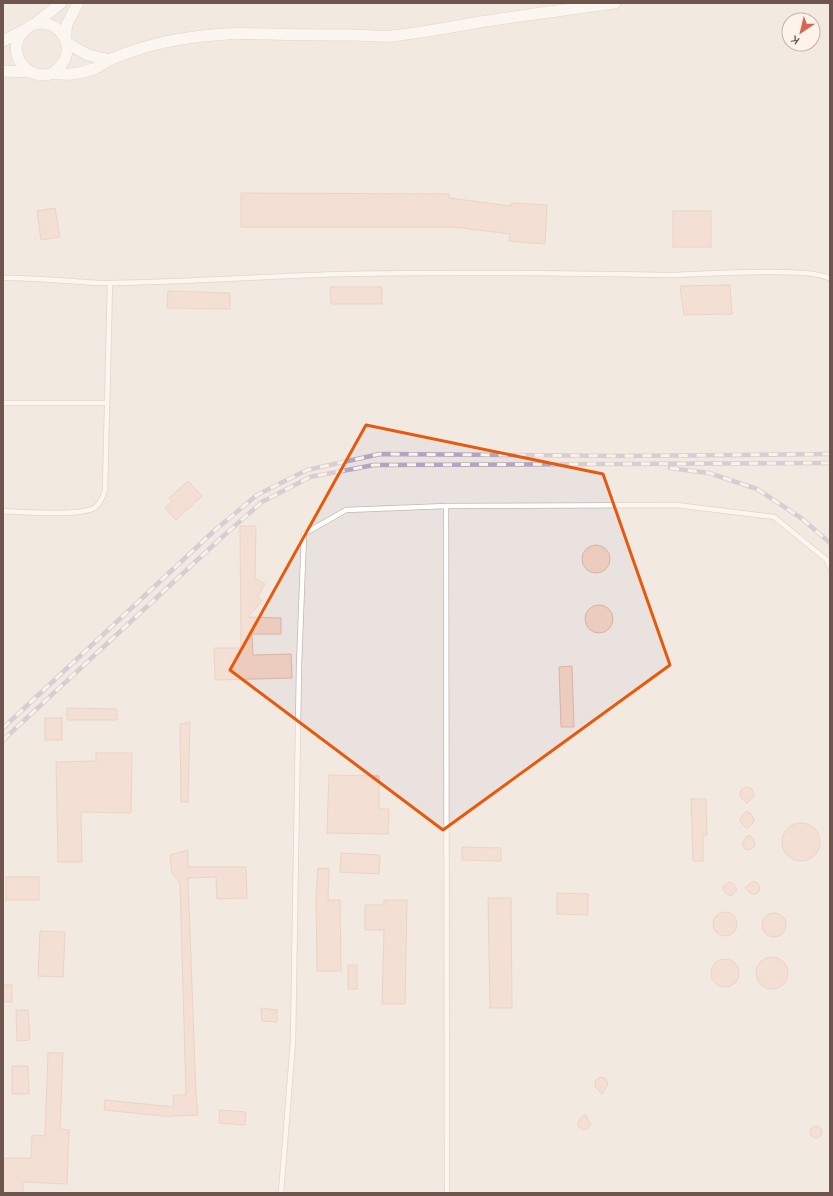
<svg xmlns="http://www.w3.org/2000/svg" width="833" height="1196" viewBox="0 0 833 1196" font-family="Quicksand,sans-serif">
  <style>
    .industrial { fill: #e9e2de; fill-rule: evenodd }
    .building { fill: #ebccbf; stroke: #dcb1a1 }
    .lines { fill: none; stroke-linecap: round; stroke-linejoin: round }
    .service-casing { stroke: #c8b6ac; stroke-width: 6 }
    .tertiary-casing { stroke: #c8b6ac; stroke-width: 12 }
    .service { stroke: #fff; stroke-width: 4.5 }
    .tertiary { stroke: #fff; stroke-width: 11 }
    .rail-casing { stroke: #b1a5c1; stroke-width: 4.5 }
    .rail { stroke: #fdf3ea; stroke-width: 3; stroke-dasharray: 9; stroke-linecap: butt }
    .marked { fill: none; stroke: #e8590c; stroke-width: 3; stroke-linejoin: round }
  </style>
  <rect width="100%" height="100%" fill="#f9efe4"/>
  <!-- industrial -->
  <path class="industrial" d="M3,3H830V1193H3ZM789,20H813V44H789Z"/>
  <!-- building -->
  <g class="building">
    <polygon points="241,193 449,194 449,198 511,206 511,203 547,205 545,244 509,241 510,234 454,227 241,227"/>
    <polygon points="55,208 60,237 41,240 37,211"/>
    <rect x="673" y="211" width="38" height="36"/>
    <polygon points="730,285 732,314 684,315 680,286"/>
    <polygon points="330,287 382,287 382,304 331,304"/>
    <polygon points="168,291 230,293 230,309 167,308"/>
    <polygon points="188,481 202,496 176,520 165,508 172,501 169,498"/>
    <polygon points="240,526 256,526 255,578 265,584 258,596 262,601 248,617 281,618 281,634 252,634 253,655 291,654 292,678 215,680 214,648 241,648"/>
    <circle cx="596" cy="559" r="14"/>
    <circle cx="599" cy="619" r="14"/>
    <polygon points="572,666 574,727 561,727 559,667"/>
    <polygon points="67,708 117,709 117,720 67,720"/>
    <rect x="45" y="718" width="17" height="22"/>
    <polygon points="190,722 188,802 181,802 180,724"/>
    <polygon points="96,753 132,753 131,813 81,812 82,862 58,862 56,762 96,761"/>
    <polygon points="329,775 379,776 379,809 389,809 388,834 327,833"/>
    <polygon points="747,787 752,789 754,795 753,798 747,803 741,798 740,796 741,790"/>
    <polygon points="691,799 706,799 707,835 703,836 703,861 693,861"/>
    <polygon points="747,811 752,815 754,820 753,823 747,829 740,821 742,815"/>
    <circle cx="801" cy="842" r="19"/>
    <polygon points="748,835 753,838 755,843 755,846 750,850 745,849 742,843"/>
    <polygon points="462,847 501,848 501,861 462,860"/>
    <polygon points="188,850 188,867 246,867 247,898 217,899 216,877 188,878 196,1095 198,1115 173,1116 172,1117 104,1110 105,1100 174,1107 173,1095 186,1095 180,883 172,873 170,855"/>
    <polygon points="341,853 380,855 379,874 340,872"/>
    <polygon points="318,868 329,869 328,900 340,900 341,971 317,971 316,896"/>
    <rect x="6" y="877" width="33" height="23"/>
    <polygon points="753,881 758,883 760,888 758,893 755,894 750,893 745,888"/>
    <polygon points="729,882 734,884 737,890 731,896 726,894 723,889 724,886"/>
    <polygon points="557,893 588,894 588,915 557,914"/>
    <polygon points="488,898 511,898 512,1008 490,1008"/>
    <polygon points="384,900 407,900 405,1004 382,1004 384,930 365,930 365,905 384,905"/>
    <circle cx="725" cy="924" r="12"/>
    <circle cx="774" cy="925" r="12"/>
    <polygon points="40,931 65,932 63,977 38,976"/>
    <circle cx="772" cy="973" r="16"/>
    <circle cx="725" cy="973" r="14"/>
    <rect x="348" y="965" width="9" height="24"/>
    <rect x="3" y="985" width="9" height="17"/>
    <polygon points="261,1008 277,1010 277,1022 262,1021"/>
    <polygon points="16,1010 28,1010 30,1040 17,1041"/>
    <polygon points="48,1053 63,1053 60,1129 69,1130 67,1184 23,1182 23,1193 3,1193 3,1158 31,1158 32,1135 45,1136"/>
    <polygon points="12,1066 28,1066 29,1094 12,1094"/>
    <polygon points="601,1077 606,1079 608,1084 602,1094 595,1087 595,1083 596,1080"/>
    <polygon points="220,1110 246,1112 245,1125 219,1123"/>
    <polygon points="585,1114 591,1124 588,1128 583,1130 578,1126 578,1123 579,1120"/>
    <circle cx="816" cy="1132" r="6"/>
  </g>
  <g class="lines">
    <defs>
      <g id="service">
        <path d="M3,278C39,277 75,283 111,283C189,282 266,276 344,274C451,272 558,273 665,275C694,275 813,266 830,279"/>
        <polyline points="3,403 106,403"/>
        <polyline points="446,506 447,1193"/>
        <path d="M3,511C23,512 76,516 92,509C100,506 103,497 105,490L110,283"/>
        <polyline points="281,1193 293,1041 299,665 304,534 346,510 446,506 676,505 774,517 827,560 830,567"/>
      </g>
      <g id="tertiary">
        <polyline points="35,24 61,3"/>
        <polyline points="65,38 67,24 78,3"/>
        <polyline points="3,41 22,31"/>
        <polyline points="67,43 88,55 110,60"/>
        <polyline points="3,71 30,72"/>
        <path d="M53,73C88,47 50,7 25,30C4,48 24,81 50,74C55,72 59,74 64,74C72,75 85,72 93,69C99,67 104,63 109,60C118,56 127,53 136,50C165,40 196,36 227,34C241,33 256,34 271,34C298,35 325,35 352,35C365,35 379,37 392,36C422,33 451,27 480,22C525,15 570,9 615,3"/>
      </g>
    </defs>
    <!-- service casing -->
    <use href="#service" class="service-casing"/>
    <!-- tertiary casing -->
    <use href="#tertiary" class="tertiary-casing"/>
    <!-- service -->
    <use href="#service" class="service"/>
    <!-- tertiary -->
    <use href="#tertiary" class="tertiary"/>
    <defs>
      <g id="rail">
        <polyline points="670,468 709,473 757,489 801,518 830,543"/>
        <polyline points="3,728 214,531 257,495 307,470 380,454 623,456 830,454"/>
        <polyline points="3,740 221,538 262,502 310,477 374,465 830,463"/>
      </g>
    </defs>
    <!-- rail casing -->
    <use href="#rail" class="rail-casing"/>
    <!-- rail -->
    <use href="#rail" class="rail"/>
  </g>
  <!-- marked area -->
  <path d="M0 0H833V1196H0ZM366,425L603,474L670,665L443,830L230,670Z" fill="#f9efe4" fill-opacity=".55" fill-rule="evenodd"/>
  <path class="marked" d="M366,425L603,474L670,665L443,830L230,670Z"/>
  <!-- border -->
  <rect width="833" height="1196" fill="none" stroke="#6e554d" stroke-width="8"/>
  <!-- north arrow -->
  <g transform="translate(801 32) rotate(215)"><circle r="19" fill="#fdf3ea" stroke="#c4b4ab"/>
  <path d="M0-3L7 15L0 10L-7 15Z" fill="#d56557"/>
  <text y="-6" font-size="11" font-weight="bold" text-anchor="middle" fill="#6e554d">K</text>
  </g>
</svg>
